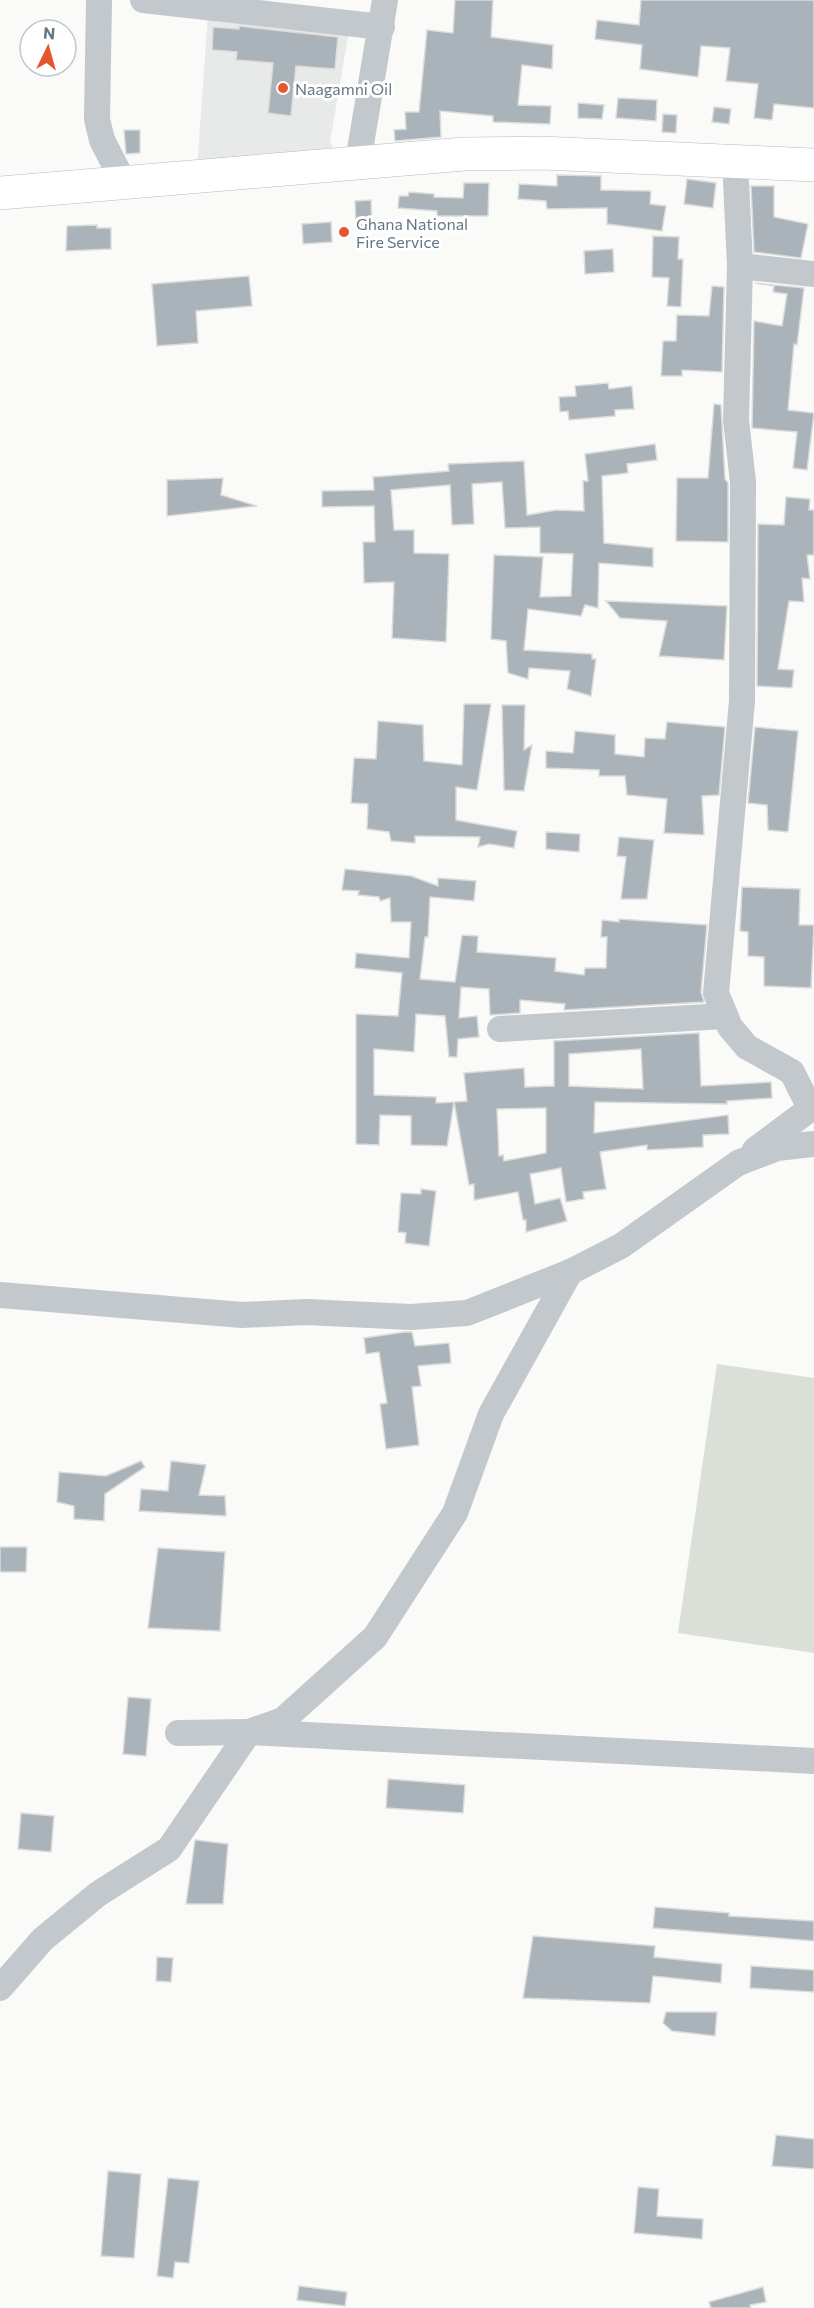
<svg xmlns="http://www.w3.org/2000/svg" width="814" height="2308" viewBox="0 0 814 2308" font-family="Commissioner,sans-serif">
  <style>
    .built { fill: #e8e9e9 }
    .green { fill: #dadfd7 }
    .building { fill: #aab3b9; stroke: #dcdcda; stroke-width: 1.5; fill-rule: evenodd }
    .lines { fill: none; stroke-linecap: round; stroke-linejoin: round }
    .major-casing { stroke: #b5babe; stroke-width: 34 }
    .minor { stroke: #c3c8cc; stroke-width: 26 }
    .major { stroke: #fff; stroke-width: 33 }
    .poi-dot { fill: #e4572e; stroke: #fff; stroke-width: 2 }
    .labels { text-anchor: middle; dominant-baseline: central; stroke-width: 6; stroke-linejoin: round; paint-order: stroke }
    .poi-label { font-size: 16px; fill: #657683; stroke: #fff; text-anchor: start }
  </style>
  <rect width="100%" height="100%" fill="#fafaf8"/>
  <!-- built -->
  <polygon class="built" points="208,14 350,25 330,142 337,158 197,169"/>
  <!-- green -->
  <polygon class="green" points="717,1364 814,1378 814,1653 678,1633"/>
  <!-- building -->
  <g class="building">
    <polygon points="455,0 493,0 491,37 553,45 552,69 522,65 518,105 551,106 550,124 493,122 493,116 440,111 441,137 395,141 394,130 406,129 405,112 419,112 427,30 453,33"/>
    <polygon points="641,0 814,0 814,108 774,104 772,120 754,118 758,84 726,81 730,48 701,46 698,77 640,69 642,45 595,39 597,20 639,25"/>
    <polygon points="239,26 338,37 335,69 296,66 291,116 268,113 273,63 236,60 237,52 212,50 213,27 239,29"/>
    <polygon points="618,98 657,100 656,121 616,118"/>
    <polygon points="578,103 604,105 602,119 578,118"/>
    <polygon points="714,107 731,109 729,124 712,122"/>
    <polygon points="663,114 677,115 676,133 662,132"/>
    <polygon points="124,130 140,130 140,153 126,154"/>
    <polygon points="557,175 601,176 601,190 651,191 650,204 666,206 662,231 607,224 607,208 547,209 546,201 518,199 519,184 557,186"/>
    <polygon points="687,179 716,183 713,208 684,204"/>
    <polygon points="464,183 489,183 488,216 437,216 437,211 398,208 399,196 408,196 409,192 434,194 434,197 463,198"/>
    <polygon points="751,186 774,186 774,217 808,224 801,258 754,252"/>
    <polygon points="371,200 372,227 356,228 355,201"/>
    <polygon points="331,222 332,242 303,244 302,224"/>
    <polygon points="97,225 97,228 111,228 111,249 66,251 67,226"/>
    <polygon points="653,236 679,237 678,259 683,259 681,307 667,306 669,278 652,277"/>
    <polygon points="613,249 614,272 585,274 584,251"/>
    <polygon points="249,276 252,306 196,311 198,343 157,346 152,284"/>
    <polygon points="755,283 804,288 797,345 794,344 788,410 814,413 807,470 793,468 797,432 752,428 754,321 782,326 787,294 773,292 774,286"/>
    <polygon points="712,286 724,287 722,372 682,370 682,376 661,376 663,341 676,341 677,315 709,316"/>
    <polygon points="608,383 609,389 632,386 634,409 615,410 615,416 569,420 568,411 560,412 559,397 576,396 575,386"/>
    <polygon points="714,404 721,405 725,479 728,483 728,542 676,541 677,478 708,478"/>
    <polygon points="655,444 657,460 627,464 628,473 602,476 604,543 653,548 653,567 599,563 598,608 585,605 581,616 528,609 524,650 592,654 592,659 596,659 591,696 567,689 570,671 529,668 528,679 508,673 506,641 491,639 494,555 543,557 540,597 571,596 573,554 540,553 540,527 505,528 502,482 472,484 474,524 452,525 450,485 391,490 394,530 414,530 414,553 449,554 446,642 392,638 394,582 364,583 363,542 375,542 374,506 322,507 322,491 374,490 373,477 449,471 448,464 524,461 527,515 556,510 584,511 583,481 588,481 585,454"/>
    <polygon points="223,478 221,495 257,506 167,516 167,480"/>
    <polygon points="786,497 810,499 809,510 814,510 814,555 807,555 810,579 802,578 804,602 789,601 778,669 794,670 792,688 757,686 758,524 784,525"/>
    <polygon points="606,601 727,606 724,660 659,656 667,621 620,618"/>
    <polygon points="464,704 491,704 477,790 456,787 456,820 517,831 514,848 489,844 478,847 480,837 415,836 415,843 391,841 389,832 367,829 368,804 351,803 354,758 376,759 378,721 423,725 424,761 462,765"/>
    <polygon points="502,705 525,705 524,750 532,745 524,791 504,790"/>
    <polygon points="667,722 725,727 719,795 702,796 704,835 664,833 667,799 627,795 625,776 599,776 599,770 546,768 546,751 573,753 575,731 615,735 615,754 644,757 645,738 665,739"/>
    <polygon points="755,727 798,731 788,832 768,830 767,805 748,803"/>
    <polygon points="546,832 580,834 579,852 546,849"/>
    <polygon points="619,837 654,840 647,899 621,899 626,857 617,856"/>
    <polygon points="345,869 411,876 438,886 438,878 476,881 474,901 430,897 428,937 425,937 420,979 455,982 462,935 478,936 477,952 556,958 555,971 584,975 585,968 606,968 607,937 601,937 602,920 619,922 619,919 707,925 701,992 704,1002 564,1010 565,1004 520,1000 520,1013 490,1015 489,989 461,987 459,1018 477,1016 479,1037 458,1039 457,1057 449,1057 445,1016 416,1014 414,1052 374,1049 374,1095 436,1097 436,1103 454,1102 447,1146 411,1145 411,1116 380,1115 379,1145 356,1144 356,1014 398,1016 402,973 355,968 356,953 409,958 411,922 391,922 390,898 380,901 379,897 358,895 359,891 342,890"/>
    <polygon points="742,887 800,889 799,925 814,925 811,988 764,986 764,957 748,956 748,932 740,931"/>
    <path d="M699,1033L701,1086L771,1082L772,1098L727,1101V1104L595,1102L594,1133L728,1115L729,1134L703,1135V1147L647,1150V1145L600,1152L606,1189L583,1192L584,1199L566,1202L561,1168L530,1174L535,1204L560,1198L567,1221L526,1232V1220H523L518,1192L474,1200V1184L469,1185L454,1102L467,1101L464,1073L524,1068L525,1087L554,1086V1041ZM641,1049L643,1089L569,1086V1054ZM546,1108V1153L504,1161L503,1155L499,1156L497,1109Z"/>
    <polygon points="421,1189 436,1191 429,1246 405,1243 406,1233 398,1232 401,1193 421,1194"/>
    <polygon points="404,1332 412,1332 415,1346 449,1343 451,1363 418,1366 421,1386 412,1387 419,1445 386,1449 380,1404 387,1403 379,1352 366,1354 364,1338"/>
    <polygon points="141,1461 145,1467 105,1494 104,1521 74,1519 74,1506 57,1502 59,1472 106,1476"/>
    <polygon points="171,1461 206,1465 199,1495 225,1496 226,1516 139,1511 141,1489 168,1491"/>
    <polygon points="0,1547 27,1547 26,1572 0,1572"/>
    <polygon points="158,1548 225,1552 220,1631 148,1628"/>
    <polygon points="128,1697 151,1699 146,1756 123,1754"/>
    <polygon points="388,1779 465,1785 463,1813 386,1808"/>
    <polygon points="21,1813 54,1816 51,1852 18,1849"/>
    <polygon points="195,1840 228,1844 223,1904 186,1904"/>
    <polygon points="655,1907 729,1913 729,1916 814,1921 814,1941 653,1928"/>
    <polygon points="533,1936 655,1946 654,1957 722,1964 721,1983 653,1976 650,2003 523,1998"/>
    <polygon points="157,1957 173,1958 171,1982 156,1981"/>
    <polygon points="751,1966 814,1970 814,1992 750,1988"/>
    <polygon points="666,2012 717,2012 715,2036 672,2031 663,2023"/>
    <polygon points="776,2135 814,2139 814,2169 772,2166"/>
    <polygon points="108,2171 141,2174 134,2258 101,2256"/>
    <polygon points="168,2178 199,2181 189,2263 175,2262 173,2278 157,2276"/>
    <polygon points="638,2187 659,2189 657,2216 703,2219 702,2239 634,2233"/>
    <polygon points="299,2286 347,2292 345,2306 297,2300"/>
    <polygon points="763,2287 766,2302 750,2305 751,2308 711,2308 709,2302"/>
  </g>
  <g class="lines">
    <defs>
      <polyline id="major" points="0,193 464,154 541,153 814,165"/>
    </defs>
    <!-- major casing -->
    <use href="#major" class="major-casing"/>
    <!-- minor -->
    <g class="minor">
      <polyline points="99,0 97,119 102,140 124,183"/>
      <polyline points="143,0 382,27"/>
      <polyline points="735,160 740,266 736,420 743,482 742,701 716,993 730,1027 747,1047 792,1072 810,1108"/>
      <polyline points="358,162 385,0"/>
      <polyline points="740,266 814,274"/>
      <polyline points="500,1029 725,1016"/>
      <polyline points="755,1150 814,1106"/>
      <polyline points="0,1295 242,1315 306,1312 411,1317 467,1313 570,1272 621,1246 738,1163 777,1148 814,1144"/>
      <polyline points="178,1733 249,1732 814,1761"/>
      <polyline points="0,1988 43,1939 98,1894 169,1849 249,1732 283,1720 375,1637 455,1513 491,1414 570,1272"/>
    </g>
    <!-- major -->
    <use href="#major" class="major"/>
  </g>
  <!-- markers -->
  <g class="poi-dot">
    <circle cx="283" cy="88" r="6"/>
    <circle cx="344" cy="232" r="6"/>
  </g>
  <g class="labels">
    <!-- poi labels -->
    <g class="poi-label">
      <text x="295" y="88">Naagamni Oil</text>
      <text x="356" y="223">Ghana National<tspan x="356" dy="18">Fire Service</tspan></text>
    </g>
  </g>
  <!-- north arrow -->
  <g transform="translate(48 48) rotate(5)"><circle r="28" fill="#ffffff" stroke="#c1c8cd" stroke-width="1.5"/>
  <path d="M0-4.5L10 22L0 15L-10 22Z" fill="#e4572e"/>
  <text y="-9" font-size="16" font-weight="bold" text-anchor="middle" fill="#657683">N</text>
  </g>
</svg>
